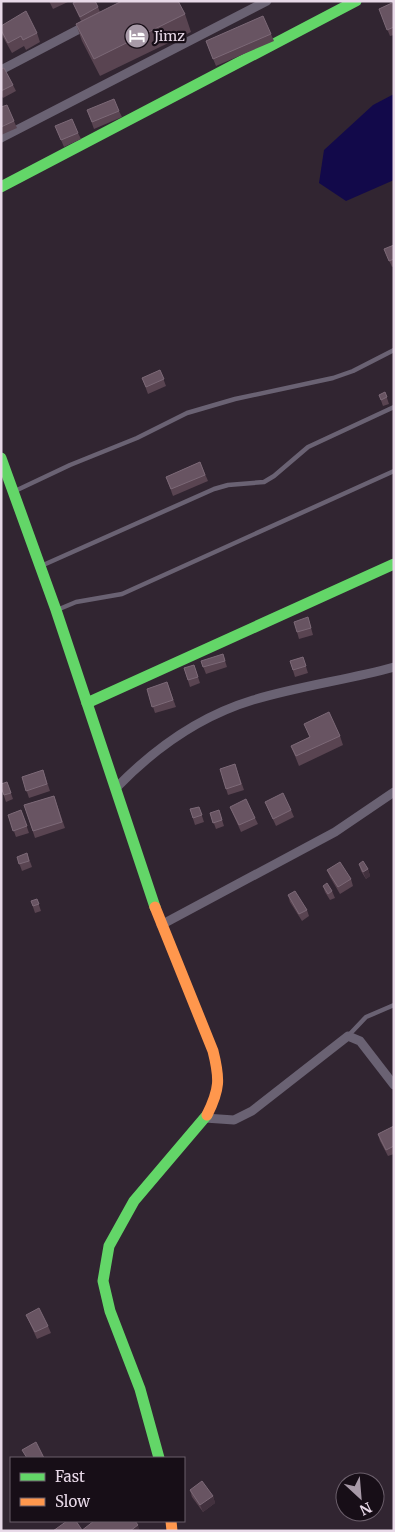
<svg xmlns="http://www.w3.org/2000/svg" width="395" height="1532" viewBox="0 0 395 1532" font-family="Merriweather,serif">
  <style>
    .water { fill: #12094a }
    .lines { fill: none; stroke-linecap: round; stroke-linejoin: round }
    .lane { stroke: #6a6273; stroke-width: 4.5 }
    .street { stroke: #6a6273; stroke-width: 9 }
    .fast { stroke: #63d668; stroke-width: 11 }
    .slow { stroke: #ff974d; stroke-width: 11 }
    .wall { fill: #594451 }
    .shaded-wall { fill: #42313e }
    .building { fill: #685462; stroke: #7c6977 }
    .labels { text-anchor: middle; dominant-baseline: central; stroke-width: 4.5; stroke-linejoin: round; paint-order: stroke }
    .poi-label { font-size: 14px; fill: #e8d9e8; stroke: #170e17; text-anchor: start }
  </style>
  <rect width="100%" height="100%" fill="#312531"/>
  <!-- water -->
  <polygon class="water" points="394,94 394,180 346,201 319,183 324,150 373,105"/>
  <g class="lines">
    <!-- lane -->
    <g class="lane">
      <polyline points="15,491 70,465 137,438 187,413 235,399 333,378 353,371 394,350"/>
      <polyline points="41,566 214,489 228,485 264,482 274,476 308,447 394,407"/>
      <polyline points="57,610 76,602 122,594 394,471"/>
      <polyline points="348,1036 366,1017 394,1005"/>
    </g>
    <!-- street -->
    <g class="street">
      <polyline points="1,70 87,25"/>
      <polyline points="1,138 267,1"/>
      <path d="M117,787C155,748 200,716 253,700C299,686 347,680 394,667"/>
      <polyline points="161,925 335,832 394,792"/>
      <polyline points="205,1118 234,1120 252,1111 348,1036 360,1041 394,1085"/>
    </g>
    <!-- fast -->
    <g class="fast">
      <polyline points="1,187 356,1"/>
      <polyline points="1,458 56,610 155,907"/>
      <polyline points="87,703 394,564"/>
      <polyline points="159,1458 140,1389 110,1311 103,1281 109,1246 134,1201 207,1115"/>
    </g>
    <!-- slow -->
    <g class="slow">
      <path d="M155,907L213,1051C220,1079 220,1089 207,1115"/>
      <polyline points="171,1521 172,1531"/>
    </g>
  </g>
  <!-- wall -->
  <g class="wall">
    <polygon points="49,1 70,1 53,9"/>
    <polygon points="394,2 394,35 390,36 379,9"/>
    <polygon points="73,3 98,7 100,12 185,14 191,32 100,76 82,41 76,24 81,21"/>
    <polygon points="1,26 37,33 40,42 26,50 24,46 12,53 3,37 1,31"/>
    <polygon points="271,34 274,41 216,66 206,41"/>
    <polygon points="1,69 13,85 16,91 3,98 1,95"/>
    <polygon points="1,107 14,121 17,128 1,135"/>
    <polygon points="87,110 119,111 122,117 94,129"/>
    <polygon points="55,126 78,133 81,139 64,147"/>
    <polygon points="394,245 394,266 392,267 384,249"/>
    <polygon points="160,370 166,386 148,394 142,378"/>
    <polygon points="385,392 389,404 383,406 379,395"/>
    <polygon points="200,462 208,481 173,496 166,477"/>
    <polygon points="308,617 313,635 299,639 297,632"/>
    <polygon points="223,654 227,667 206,674 201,661"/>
    <polygon points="303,657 308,673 295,677 290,661"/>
    <polygon points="194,665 200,683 190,687 184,668"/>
    <polygon points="167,682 176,707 155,713 147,689"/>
    <polygon points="304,724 340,736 343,745 299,766 291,746 310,737"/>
    <polygon points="235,764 244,790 228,795 220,769"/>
    <polygon points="43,770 50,791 29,798 22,777"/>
    <polygon points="7,782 13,799 6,802 1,787"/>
    <polygon points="54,796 65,828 35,838 24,805"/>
    <polygon points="265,802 291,810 294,817 276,826"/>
    <polygon points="199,807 204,822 195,825 190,809"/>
    <polygon points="230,807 255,818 258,824 241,832"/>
    <polygon points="21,810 29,833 16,837 8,815"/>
    <polygon points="219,810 224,826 216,829 210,813"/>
    <polygon points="27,853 32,867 22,871 17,857"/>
    <polygon points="359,864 368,869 370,876 366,879 361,871"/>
    <polygon points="327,870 351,879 353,886 340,894 330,877"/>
    <polygon points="323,886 332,891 335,898 330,900 325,892"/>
    <polygon points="288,895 307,910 309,916 302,921 290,902"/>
    <polygon points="37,899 41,911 35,913 31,901"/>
    <polygon points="394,1126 394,1154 388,1156 380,1141 378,1134"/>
    <polygon points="26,1315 48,1326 51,1333 37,1339"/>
    <polygon points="190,1490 213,1496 215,1503 203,1512 192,1497"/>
  </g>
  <!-- shaded-wall -->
  <g class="shaded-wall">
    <polygon points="368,869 370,876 366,879 363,872"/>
    <polygon points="213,1496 215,1503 203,1512 200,1505"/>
    <polygon points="138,1525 140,1531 130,1531"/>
  </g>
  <!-- building -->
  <g class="building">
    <polygon points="77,1 95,1 98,7 80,17 73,3"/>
    <polygon points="122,1 178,1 185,14 94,59 76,24"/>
    <polygon points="394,2 394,27 387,30 379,9"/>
    <polygon points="26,11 37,33 23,40 21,36 8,43 1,30 1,26"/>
    <polygon points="263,16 271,34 213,59 206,41"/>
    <polygon points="4,68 13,85 1,91 1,69"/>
    <polygon points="114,99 119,111 92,122 87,110"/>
    <polygon points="7,105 14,121 1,127 1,107"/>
    <polygon points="72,119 78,133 61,140 55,126"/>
    <polygon points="394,245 394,259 389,261 384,249"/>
    <polygon points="160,370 164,379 146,387 142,378"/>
    <polygon points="385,392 387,397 381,400 379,395"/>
    <polygon points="200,462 205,475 171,489 166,477"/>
    <polygon points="308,617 311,628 297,632 294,622"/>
    <polygon points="223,654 225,661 203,667 201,661"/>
    <polygon points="303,657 306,666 293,670 290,661"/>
    <polygon points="194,665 198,677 188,680 184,668"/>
    <polygon points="167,682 173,700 152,707 147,689"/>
    <polygon points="329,712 340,736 296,756 291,746 310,737 304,724"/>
    <polygon points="235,764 241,784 226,789 220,769"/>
    <polygon points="43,770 47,784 26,791 22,777"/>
    <polygon points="7,782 11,793 4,795 1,787 1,784"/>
    <polygon points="283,793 291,810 273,819 265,802"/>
    <polygon points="54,796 62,822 33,831 24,805"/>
    <polygon points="246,799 255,818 239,825 230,807"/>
    <polygon points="199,807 202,815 193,818 190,809"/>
    <polygon points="21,810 27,826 13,831 8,815"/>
    <polygon points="219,810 222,820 213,823 210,813"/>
    <polygon points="27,853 29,861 19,864 17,857"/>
    <polygon points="363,861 368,869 363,872 359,864"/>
    <polygon points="340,862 351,879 338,887 327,870"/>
    <polygon points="327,883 332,891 328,894 323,886"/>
    <polygon points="295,891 307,910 299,914 288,895"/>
    <polygon points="37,899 39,904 33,906 31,901"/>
    <polygon points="394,1126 394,1146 386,1150 378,1134"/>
    <polygon points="39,1308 48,1326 35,1332 26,1315"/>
    <polygon points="36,1442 44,1458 27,1458 22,1450"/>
    <polygon points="202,1481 213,1496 200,1505 190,1490"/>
    <polygon points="67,1521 76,1521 82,1530 81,1531 53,1531"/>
    <polygon points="94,1521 135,1521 138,1525 130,1531 81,1531"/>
  </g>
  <!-- icons -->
  <defs>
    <symbol id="hotel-disc" viewBox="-11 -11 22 22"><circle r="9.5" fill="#a89aa8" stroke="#170e17"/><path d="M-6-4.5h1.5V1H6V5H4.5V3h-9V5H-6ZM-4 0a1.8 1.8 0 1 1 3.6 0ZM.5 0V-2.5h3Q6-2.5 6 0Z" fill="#fff"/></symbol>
  </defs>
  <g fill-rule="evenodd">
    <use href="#hotel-disc" x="123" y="22" width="28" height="28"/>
  </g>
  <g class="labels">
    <!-- poi labels -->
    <g class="poi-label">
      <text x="154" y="36">Jimz</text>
    </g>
  </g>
  <!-- border -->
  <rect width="395" height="1532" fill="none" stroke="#e8d9e8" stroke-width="5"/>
  <!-- legend -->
  <rect x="10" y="1457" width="175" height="65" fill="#170e17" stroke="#6b5f6b"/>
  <rect x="20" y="1473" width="25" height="8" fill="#63d668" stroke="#6b5f6b"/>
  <text x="55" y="1482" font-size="15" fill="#e8d9e8">Fast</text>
  <rect x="20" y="1498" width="25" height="8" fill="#ff974d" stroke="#6b5f6b"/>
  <text x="55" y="1507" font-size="15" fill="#e8d9e8">Slow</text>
  <!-- north arrow -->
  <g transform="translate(360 1497) rotate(154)"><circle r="24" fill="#170e17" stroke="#6b5f6b"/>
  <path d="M0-4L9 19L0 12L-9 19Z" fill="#a89aa8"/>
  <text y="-8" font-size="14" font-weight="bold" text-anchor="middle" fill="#e8d9e8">N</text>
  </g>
</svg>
